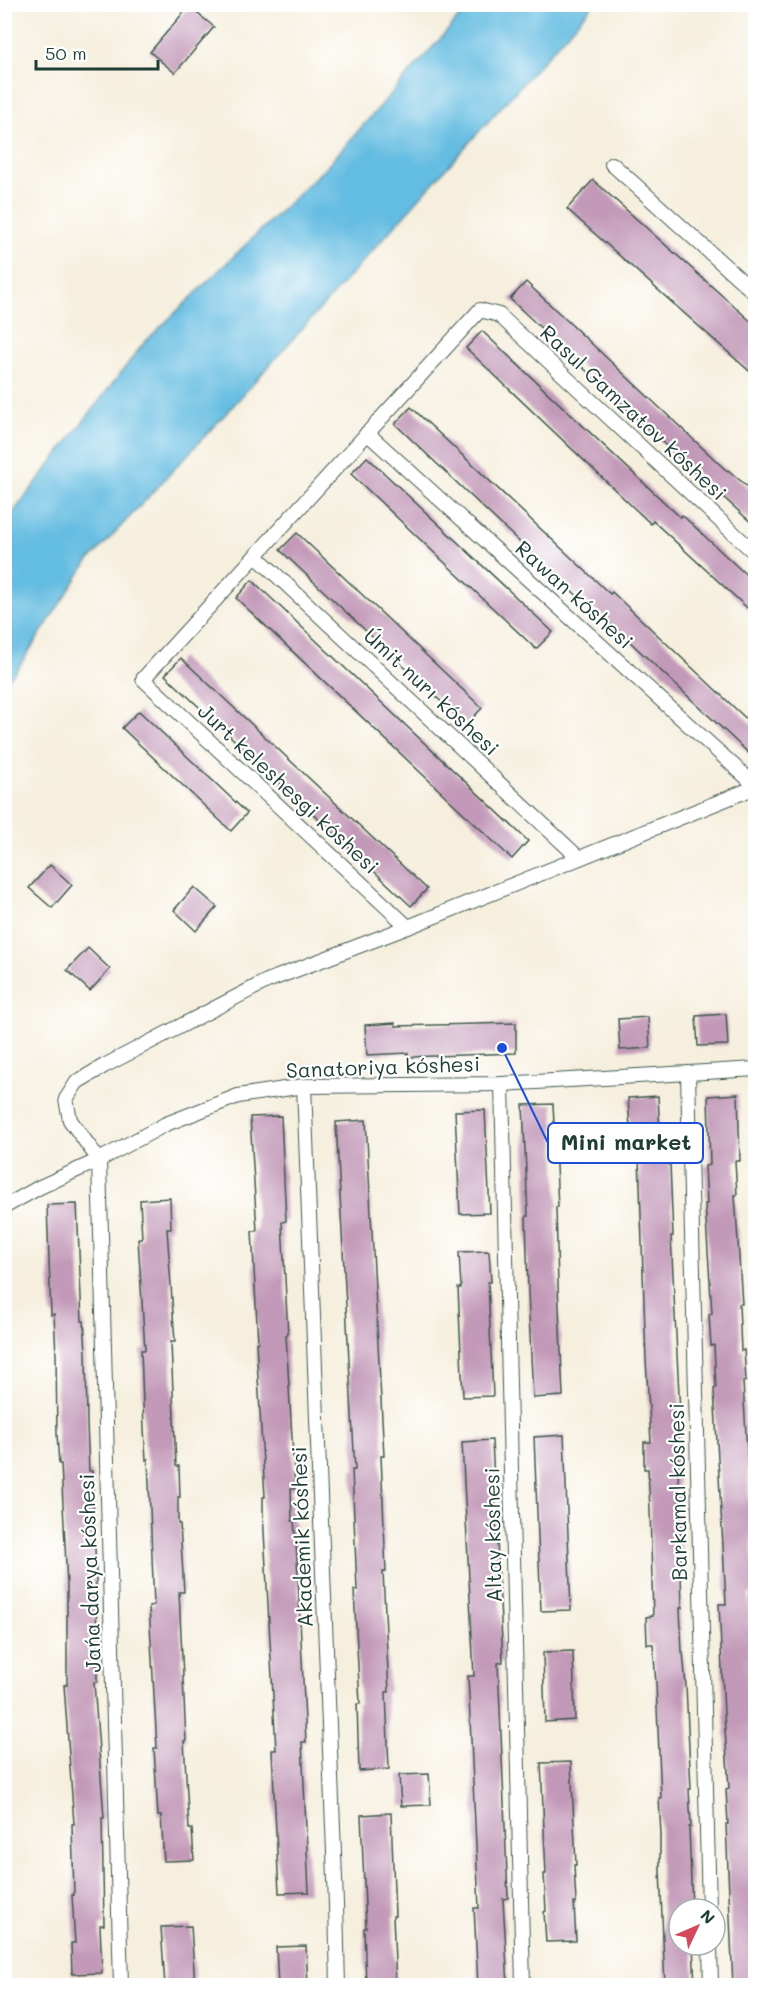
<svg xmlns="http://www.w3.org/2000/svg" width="760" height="1990" viewBox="0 0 760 1990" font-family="Mali,sans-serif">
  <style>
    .water { fill: #64bce1; stroke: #427c8a; stroke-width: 1.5 }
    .building { fill: #c299b8 }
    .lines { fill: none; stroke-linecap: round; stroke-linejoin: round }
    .minor-casing { stroke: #3f584e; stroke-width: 16 }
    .minor { stroke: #fff; stroke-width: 14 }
    .labels { text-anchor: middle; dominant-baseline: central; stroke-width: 4.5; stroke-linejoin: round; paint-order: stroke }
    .street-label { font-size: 21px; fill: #1f3d34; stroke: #fff }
    .leader { fill: none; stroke: #1d4ed8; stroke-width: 2 }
    .callout-dot { fill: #1d4ed8; stroke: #fff; stroke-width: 2 }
    .callout { fill: #fff; stroke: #1d4ed8; stroke-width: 2 }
    .callout-label { font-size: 22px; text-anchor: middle; font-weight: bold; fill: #1f3d34 }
  </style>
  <rect width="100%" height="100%" fill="#fff"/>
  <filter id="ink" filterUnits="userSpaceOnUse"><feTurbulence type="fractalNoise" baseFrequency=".0167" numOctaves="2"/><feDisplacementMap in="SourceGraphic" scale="12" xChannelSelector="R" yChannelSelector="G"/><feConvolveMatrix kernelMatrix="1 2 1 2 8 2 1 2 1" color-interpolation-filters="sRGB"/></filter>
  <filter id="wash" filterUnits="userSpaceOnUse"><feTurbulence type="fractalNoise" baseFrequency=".008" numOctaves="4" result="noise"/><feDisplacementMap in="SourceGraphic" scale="24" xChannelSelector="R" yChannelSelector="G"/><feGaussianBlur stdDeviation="1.35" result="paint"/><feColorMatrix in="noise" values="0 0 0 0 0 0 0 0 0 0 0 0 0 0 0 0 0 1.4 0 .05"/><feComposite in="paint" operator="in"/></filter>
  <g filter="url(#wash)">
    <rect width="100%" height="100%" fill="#f6efde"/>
    <!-- water -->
    <polygon class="water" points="471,4 593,5 232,407 86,564 18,668 5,683 5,523 143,344 327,166"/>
    <g id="blocks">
      <!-- building -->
      <g class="building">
        <polygon points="189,6 214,27 175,73 150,52"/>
        <polygon points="593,180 756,326 756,377 567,209"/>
        <polygon points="526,282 727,471 728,470 756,494 756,527 697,473 696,474 680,459 510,299"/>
        <polygon points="482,331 680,517 682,515 756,584 756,616 653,521 651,524 635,509 466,348"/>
        <polygon points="411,407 610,594 612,592 756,728 756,760 582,597 581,599 550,571 395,424"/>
        <polygon points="367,457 553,632 536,649 351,474"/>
        <polygon points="297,533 482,708 466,725 280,550"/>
        <polygon points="252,580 528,841 512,859 236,598"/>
        <polygon points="181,658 427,889 411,906 165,675"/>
        <polygon points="139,711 247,813 231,831 122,728"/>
        <polygon points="50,865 72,885 52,908 29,888"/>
        <polygon points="194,887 217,907 196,931 174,910"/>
        <polygon points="88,948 110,969 90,991 67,970"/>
        <polygon points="726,1014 728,1045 698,1046 696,1016"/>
        <polygon points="648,1017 650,1048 620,1050 618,1019"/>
        <polygon points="395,1023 396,1026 516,1023 516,1053 408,1057 408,1053 367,1055 365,1025"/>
        <polygon points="738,1094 740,1161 735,1161 737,1195 735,1195 742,1304 739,1304 741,1351 744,1350 746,1381 743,1382 755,1594 749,1594 756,1746 756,1986 733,1986 726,1824 728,1824 726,1789 729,1788 724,1714 719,1604 726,1604 724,1564 714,1389 716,1388 714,1345 711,1346 709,1315 712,1314 705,1204 707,1204 705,1166 710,1165 708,1096"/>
        <polygon points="658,1096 660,1134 668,1134 670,1164 673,1236 671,1236 681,1433 679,1433 678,1469 682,1608 680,1608 682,1652 683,1652 686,1686 691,1789 689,1789 691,1827 689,1827 692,1909 679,1909 679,1945 693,1945 695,1986 665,1986 660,1870 660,1834 661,1834 659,1798 661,1798 656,1684 653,1644 647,1644 646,1617 653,1616 650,1510 648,1469 644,1469 644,1442 651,1442 646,1360 638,1128 630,1128 628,1098"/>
        <polygon points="553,1104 558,1207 556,1207 558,1286 563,1396 533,1398 528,1293 526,1216 528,1216 523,1105"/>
        <polygon points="485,1110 490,1213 460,1214 455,1111"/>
        <polygon points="281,1116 286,1221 282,1222 288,1335 286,1335 295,1489 291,1489 292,1521 294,1521 297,1557 306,1742 302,1742 309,1892 279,1893 272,1750 276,1750 263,1513 263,1497 265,1497 256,1343 258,1342 252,1231 257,1231 250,1117"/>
        <polygon points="366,1120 384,1456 381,1456 386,1572 383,1572 389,1692 386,1692 389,1769 359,1771 357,1704 360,1704 354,1590 357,1590 352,1470 355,1470 336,1122"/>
        <polygon points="170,1198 171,1229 167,1229 175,1342 171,1342 174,1418 176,1466 179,1466 180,1497 178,1497 178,1524 180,1524 184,1592 179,1592 186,1741 184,1741 189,1829 192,1829 194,1860 164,1861 161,1816 158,1816 154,1748 157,1748 149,1606 154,1605 148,1459 146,1460 144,1429 141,1350 145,1350 138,1239 142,1239 140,1200"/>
        <polygon points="77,1204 82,1321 84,1321 86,1352 87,1423 89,1471 92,1471 96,1574 97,1682 94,1682 104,1818 102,1818 104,1925 100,1925 102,1973 72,1974 71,1943 75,1943 72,1895 74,1895 72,1824 74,1824 64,1685 67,1685 67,1585 61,1464 59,1464 57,1434 56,1355 54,1314 51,1315 47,1205"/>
        <polygon points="489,1251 491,1282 488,1282 493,1396 463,1397 458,1288 461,1288 459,1252"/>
        <polygon points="564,1435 571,1610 541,1611 534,1437"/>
        <polygon points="492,1440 503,1662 498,1663 508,1898 503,1899 508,1986 478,1986 474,1908 479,1908 468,1676 474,1676 462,1442"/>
        <polygon points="573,1651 575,1720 545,1722 543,1652"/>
        <polygon points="571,1762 576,1865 574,1865 576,1903 574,1903 576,1941 546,1942 544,1912 546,1911 544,1874 546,1874 541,1763"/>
        <polygon points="429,1774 431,1805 401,1806 399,1775"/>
        <polygon points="391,1813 395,1916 393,1916 396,1986 366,1986 364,1928 366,1928 361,1815"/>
        <polygon points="191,1926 195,1986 165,1986 161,1927"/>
        <polygon points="306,1946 308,1986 278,1986 276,1947"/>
      </g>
    </g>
  </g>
  <g filter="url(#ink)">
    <use href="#blocks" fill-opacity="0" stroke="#3f584e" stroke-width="1.5"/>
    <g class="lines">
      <defs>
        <g id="minor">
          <polyline points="612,164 756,294"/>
          <polyline points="367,433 756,786"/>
          <polyline points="256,556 579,858"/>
          <polyline points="408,927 143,679 480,310 499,315 756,554"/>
          <polyline points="688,1074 709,1909"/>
          <polyline points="502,1084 523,1986"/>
          <polyline points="304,1086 336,1904 338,1986"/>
          <polyline points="99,1160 70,1120 66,1099 77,1082 104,1066 267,981 408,927 756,787"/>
          <polyline points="99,1160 121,1986"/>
          <polyline points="4,1207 40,1187 99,1160 166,1124 238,1096 304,1086 502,1084 756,1069"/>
          <polyline points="710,1945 711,1986"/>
        </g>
      </defs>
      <!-- minor casing -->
      <use href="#minor" class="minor-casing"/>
      <!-- minor -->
      <use href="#minor" class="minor"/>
    </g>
  </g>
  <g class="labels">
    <!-- street labels -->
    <g class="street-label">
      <text transform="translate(634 412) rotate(43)">Rasul Gamzatov kóshesi</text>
      <text transform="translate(575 594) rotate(42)">Rawan kóshesi</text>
      <text transform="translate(432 691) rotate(43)">Úmit nurı kóshesi</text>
      <text transform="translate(289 788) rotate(43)">Jurt keleshesgi kóshesi</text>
      <text transform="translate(383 1066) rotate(-2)">Sanatoriya kóshesi</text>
      <text transform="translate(677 1492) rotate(-91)">Barkamal kóshesi</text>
      <text transform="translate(492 1535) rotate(-91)">Altay kóshesi</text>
      <text transform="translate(301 1537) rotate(-92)">Akademik kóshesi</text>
      <text transform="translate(89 1573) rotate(-92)">Jańa darya kóshesi</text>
    </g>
  </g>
  <!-- callouts -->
  <path class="leader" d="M502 1048L548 1143"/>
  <circle class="callout-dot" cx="502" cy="1048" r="6"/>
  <rect class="callout" x="548" y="1123" width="155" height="40" rx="6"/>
  <g class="callout-label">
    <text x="626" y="1150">Mini market</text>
  </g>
  <!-- margin -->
  <rect width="760" height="1990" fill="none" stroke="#fff" stroke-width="24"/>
  <!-- north arrow -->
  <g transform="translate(697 1927) rotate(46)"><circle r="28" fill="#ffffff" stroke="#a5b1ae" stroke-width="1.5"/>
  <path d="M0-4.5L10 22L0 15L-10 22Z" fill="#d1495b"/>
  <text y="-9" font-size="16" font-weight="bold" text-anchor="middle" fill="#1f3d34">N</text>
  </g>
  <!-- scale -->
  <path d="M36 60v9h122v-9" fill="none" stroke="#1f3d34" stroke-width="3"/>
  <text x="45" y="60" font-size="18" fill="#1f3d34" stroke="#ffffff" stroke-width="4.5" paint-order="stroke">50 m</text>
</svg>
